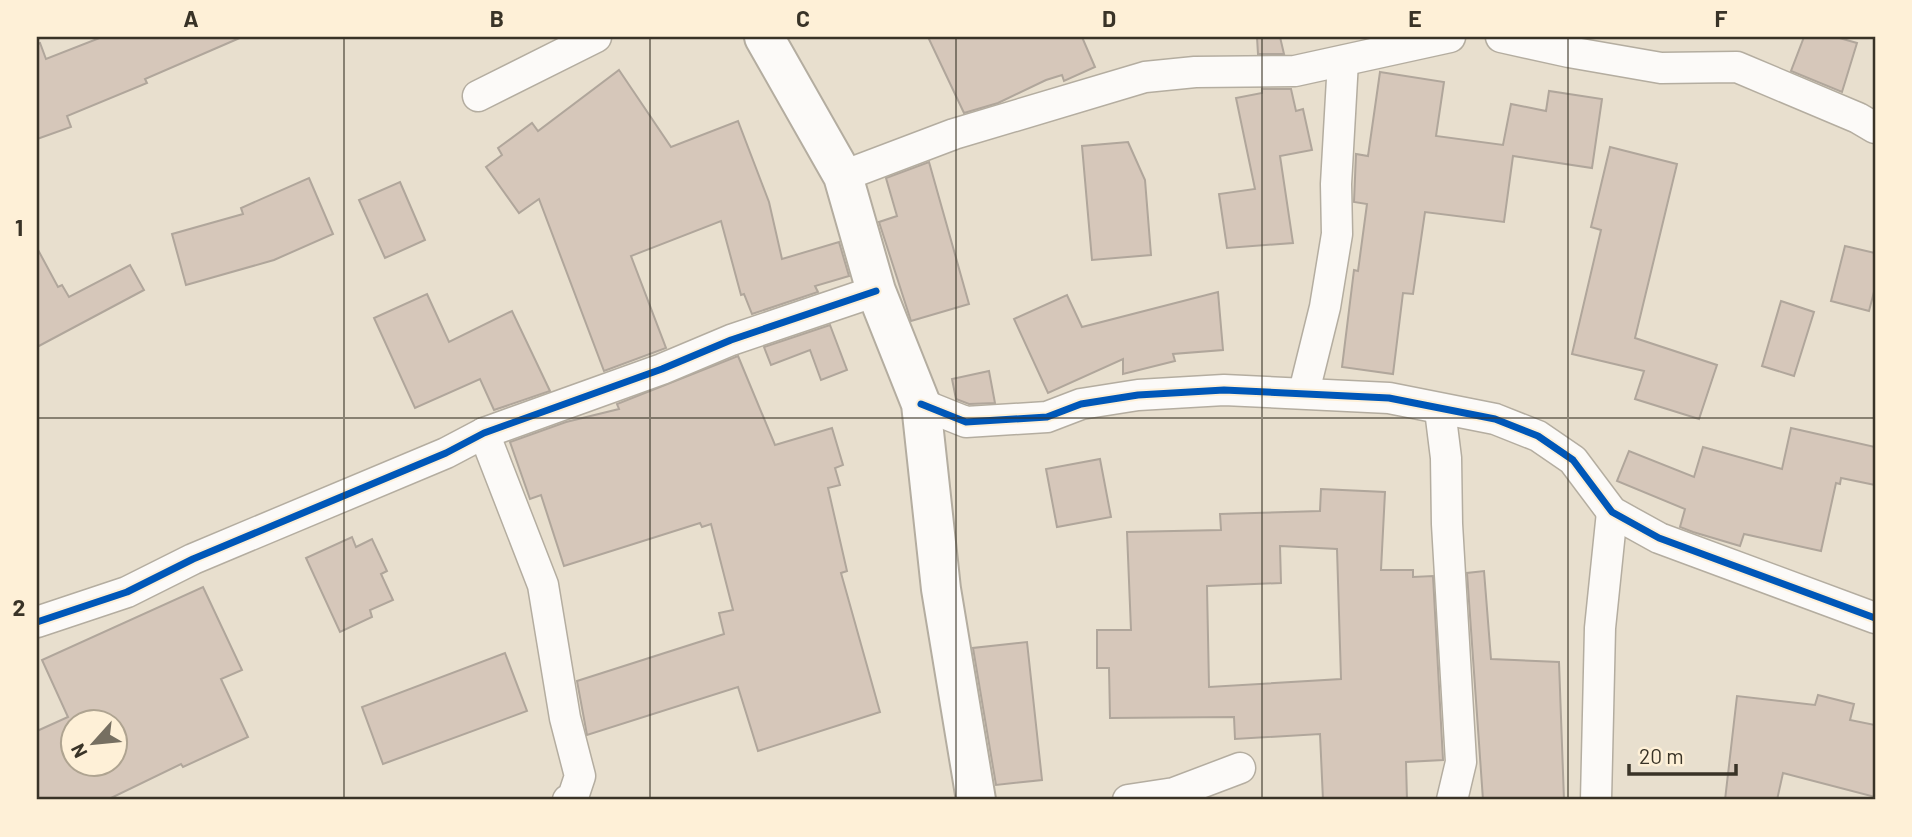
<svg xmlns="http://www.w3.org/2000/svg" width="1912" height="837" viewBox="0 0 1912 837" font-family="Barlow,sans-serif">
  <style>
    .building { fill: #d6c7ba; stroke: #b0a69b; stroke-width: 2; fill-rule: evenodd }
    .lines { fill: none; stroke-linecap: round; stroke-linejoin: round }
    .street-casing { stroke: #b4ada0; stroke-width: 33 }
    .secondary-casing { stroke: #b4ada0; stroke-width: 42 }
    .street { stroke: #fcfaf8; stroke-width: 30 }
    .secondary { stroke: #fcfaf8; stroke-width: 38 }
    .cycleway-casing { stroke: #fef0d7; stroke-width: 11 }
    .cycleway { stroke: #0057b8; stroke-width: 7 }
    .grid { fill: none; stroke: #393327; stroke-width: 2; stroke-opacity: 0.55 }
    .neatline { fill: none; stroke: #393327; stroke-width: 2.5 }
    .grid-label { font-size: 23px; text-anchor: middle; font-weight: bold; fill: #393327 }
  </style>
  <rect width="100%" height="100%" fill="#e8dfce"/>
  <!-- building -->
  <g class="building">
    <polygon points="102,37 242,37 145,79 147,83 67,116 71,127 37,139 37,44 40,43 46,59"/>
    <polygon points="928,37 1082,37 1095,67 1064,81 1062,75 1046,80 998,103 964,113"/>
    <polygon points="1257,37 1280,37 1284,54 1258,54"/>
    <polygon points="1804,37 1836,37 1857,43 1842,92 1791,71"/>
    <polygon points="619,70 671,147 738,121 769,202 782,259 839,242 849,276 815,286 818,292 752,314 744,294 741,295 721,221 631,256 666,348 604,371 539,199 519,213 486,167 502,155 498,148 532,123 538,131"/>
    <polygon points="1380,72 1444,82 1436,136 1503,145 1511,104 1546,111 1549,91 1602,99 1592,168 1513,156 1504,222 1425,212 1413,294 1403,293 1393,374 1342,367 1354,270 1358,271 1367,204 1354,202 1356,154 1368,156"/>
    <polygon points="1262,89 1291,89 1296,111 1303,109 1312,150 1280,156 1293,243 1227,248 1219,194 1255,189 1236,98 1262,93"/>
    <polygon points="1128,142 1145,180 1151,255 1092,260 1082,146"/>
    <polygon points="1610,147 1677,164 1635,338 1717,365 1699,419 1635,399 1644,371 1572,354 1601,230 1591,227"/>
    <polygon points="929,162 969,304 911,321 879,222 897,216 886,178"/>
    <polygon points="309,178 333,234 274,260 186,285 172,234 243,214 241,208"/>
    <polygon points="400,182 425,240 385,258 359,200"/>
    <polygon points="1845,246 1875,253 1875,288 1869,311 1831,301"/>
    <polygon points="37,248 58,287 62,285 69,297 130,265 144,290 37,347"/>
    <polygon points="1218,292 1223,350 1173,354 1175,361 1123,374 1123,359 1048,393 1014,319 1067,295 1082,327"/>
    <polygon points="427,294 449,342 512,311 550,391 494,410 480,379 415,408 374,318"/>
    <polygon points="1781,301 1814,312 1794,376 1762,366"/>
    <polygon points="830,325 847,370 821,380 810,350 771,365 764,347"/>
    <polygon points="738,356 775,445 832,428 843,465 835,468 840,485 828,488 847,571 841,573 880,712 758,751 738,687 587,735 577,681 724,634 719,613 733,610 711,524 702,527 700,523 564,566 541,495 530,499 510,442 566,422 619,409 617,404"/>
    <polygon points="989,371 995,403 969,404 956,399 952,379"/>
    <polygon points="1791,428 1875,447 1875,485 1841,478 1840,484 1836,483 1821,551 1744,534 1740,546 1693,532 1680,527 1685,509 1617,481 1629,451 1694,477 1703,447 1782,469"/>
    <polygon points="1100,459 1111,517 1057,527 1046,469"/>
    <path d="M1321,489L1385,492L1381,570H1413V577L1433,576L1443,760L1406,762L1407,800H1323L1320,734L1235,739L1234,717L1110,718L1109,668H1097V630H1131L1127,532L1221,530L1220,514L1320,511ZM1280,546L1337,549L1341,679L1209,687L1207,586L1281,583Z"/>
    <polygon points="352,537 356,547 372,539 387,571 381,574 393,600 370,610 372,617 340,632 306,558"/>
    <polygon points="1484,571 1491,659 1559,662 1564,800 1483,800 1467,573"/>
    <path d="M203,587L242,670L221,679L248,737L183,767L181,764L107,800H37V731L68,717L42,660ZM74,722H116V764H74Z"/>
    <polygon points="1027,642 1042,780 996,785 973,648"/>
    <polygon points="505,653 527,711 383,764 362,707"/>
    <polygon points="1818,695 1854,704 1850,720 1875,725 1875,797 1783,773 1777,800 1725,800 1737,696 1815,705"/>
  </g>
  <g class="lines">
    <defs>
      <g id="street">
        <polyline points="1501,37 1569,52 1661,68 1737,67 1858,118 1875,128"/>
        <polyline points="478,96 596,37"/>
        <polyline points="843,176 954,134 1145,77 1195,72 1295,71 1450,37"/>
        <polyline points="1304,392 1325,307 1337,234 1336,184 1343,61"/>
        <polyline points="921,404 966,422 1047,417 1081,404 1138,395 1224,390 1389,398 1495,419 1538,436 1573,460 1612,512 1659,538 1875,618"/>
        <polyline points="1440,410 1446,458 1447,524 1461,762 1452,800"/>
        <polyline points="484,433 543,585 565,718 580,776 573,797 568,800"/>
        <polyline points="37,622 127,592 193,559 446,453 484,433 662,369 731,340 876,291"/>
        <polyline points="1128,800 1174,793 1240,768"/>
        <polyline points="1596,800 1600,628 1612,512"/>
      </g>
      <polyline id="secondary" points="764,37 843,176 876,291 921,404 941,589 976,800"/>
    </defs>
    <!-- street casing -->
    <use href="#street" class="street-casing"/>
    <!-- secondary casing -->
    <use href="#secondary" class="secondary-casing"/>
    <!-- street -->
    <use href="#street" class="street"/>
    <!-- secondary -->
    <use href="#secondary" class="secondary"/>
    <defs>
      <g id="cycleway">
        <polyline points="921,404 966,422 1047,417 1081,404 1138,395 1224,390 1389,398 1495,419 1538,436 1573,460 1612,512 1659,538 1875,618"/>
        <polyline points="37,622 127,592 193,559 446,453 484,433 662,369 731,340 876,291"/>
      </g>
    </defs>
    <!-- cycleway casing -->
    <use href="#cycleway" class="cycleway-casing"/>
    <!-- cycleway -->
    <use href="#cycleway" class="cycleway"/>
  </g>
  <!-- grid -->
  <path class="grid" d="M344,37V800M650,37V800M956,37V800M1262,37V800M1568,37V800M37,418H1875"/>
  <!-- border -->
  <rect width="1912" height="837" fill="none" stroke="#fef0d7" stroke-width="77"/>
  <!-- north arrow -->
  <g transform="translate(94 743) rotate(243)"><circle r="33" fill="#fef0d7" stroke="#afa491" stroke-width="2"/>
  <path d="M0-5L12 26L0 18L-12 26Z" fill="#766f61"/>
  <text y="-10" font-size="19" font-weight="bold" text-anchor="middle" fill="#393327">N</text>
  </g>
  <!-- scale -->
  <path d="M1629 764v10h107v-10" fill="none" stroke="#393327" stroke-width="3.5"/>
  <text x="1639" y="764" font-size="21" fill="#393327" stroke="#fef0d7" stroke-width="5" paint-order="stroke">20 m</text>
  <rect x="38" y="38" width="1836" height="760" class="neatline"/>
  <g class="grid-label">
    <text x="191" y="27">A</text>
    <text x="497" y="27">B</text>
    <text x="803" y="27">C</text>
    <text x="1109" y="27">D</text>
    <text x="1415" y="27">E</text>
    <text x="1721" y="27">F</text>
    <text x="19" y="236">1</text>
    <text x="19" y="616">2</text>
  </g>
</svg>
